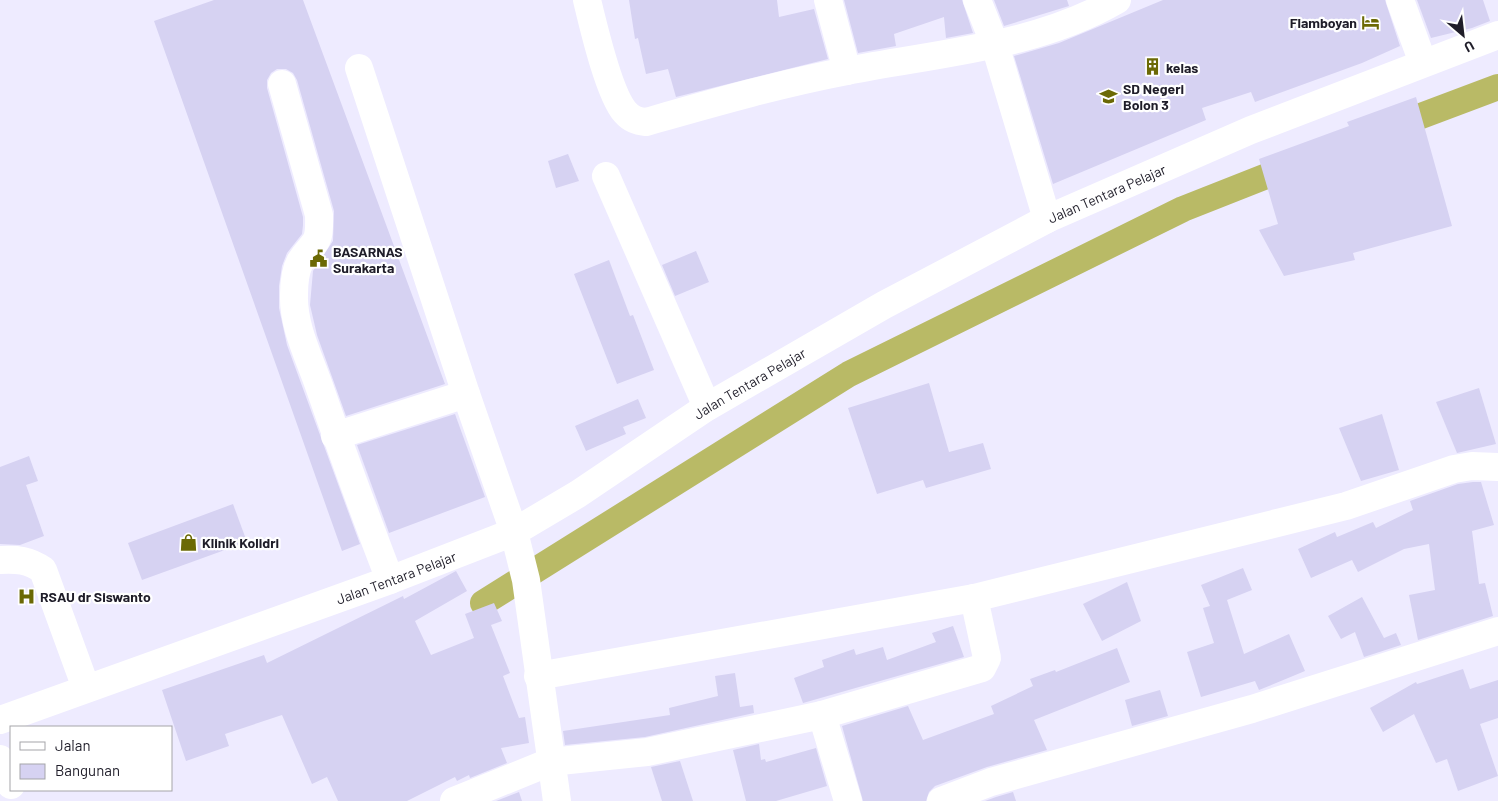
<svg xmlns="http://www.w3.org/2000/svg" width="1498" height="801" viewBox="0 0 1498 801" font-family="Barlow,sans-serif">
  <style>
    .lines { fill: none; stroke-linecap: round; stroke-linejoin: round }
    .canal { stroke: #b9ba66; stroke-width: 26 }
    .building { fill: #d6d2f2 }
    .minor { stroke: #fff; stroke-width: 28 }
    .major { stroke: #fff; stroke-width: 28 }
    .labels { text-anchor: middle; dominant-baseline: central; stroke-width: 4.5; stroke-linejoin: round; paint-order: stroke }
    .poi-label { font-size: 14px; font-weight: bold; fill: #1f1d29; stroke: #fff; text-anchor: start }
    .street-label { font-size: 14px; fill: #1f1d29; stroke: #fff }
  </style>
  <rect width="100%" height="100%" fill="#eeebff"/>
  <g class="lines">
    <!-- canal -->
    <g class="canal">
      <polyline points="1389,128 1498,87"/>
      <polyline points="483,603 849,374 1183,209 1297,164"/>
    </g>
  </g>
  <!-- building -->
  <g class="building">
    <polygon points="214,0 303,0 445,384 346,416 317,335 310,305 313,271 333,241 334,211 297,80 293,73 286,69 277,69 271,73 267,80 267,88 303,217 303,225 302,234 287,253 282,266 279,286 279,308 287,345 360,544 342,551 154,21"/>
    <polygon points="629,0 777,0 779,17 814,9 828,59 676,97 668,69 646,74 638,38 635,39"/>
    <polygon points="844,0 962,0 973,33 946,38 944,17 894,34 896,46 858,53"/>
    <polygon points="994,0 1067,0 1069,6 1004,26"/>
    <polygon points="1163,0 1385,0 1400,46 1362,63 1255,102 1251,92 1202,108 1206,120 1053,184 1014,56 1059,43"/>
    <polygon points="1417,0 1483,0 1490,21 1472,28 1431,38"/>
    <polygon points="1416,97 1452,226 1353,253 1355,260 1284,276 1259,230 1278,224 1259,159 1349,126 1347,122"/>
    <polygon points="568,154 579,181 556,188 548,161"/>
    <polygon points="696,251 709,282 675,296 662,265"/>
    <polygon points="609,260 630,316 633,315 654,370 617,384 574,274"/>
    <polygon points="929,383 949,452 983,443 991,469 926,488 923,480 877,494 848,408"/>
    <polygon points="1479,388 1496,444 1457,453 1436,402"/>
    <polygon points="638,399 646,418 623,427 626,434 586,451 575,426"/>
    <polygon points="455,414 485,497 389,533 357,445"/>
    <polygon points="1382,414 1399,470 1361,481 1339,428"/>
    <polygon points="29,456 38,481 26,485 44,536 20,545 0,544 0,467"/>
    <polygon points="1473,482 1481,482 1494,525 1472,531 1479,584 1485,583 1493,616 1418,640 1409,595 1435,590 1429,544 1404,549 1358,572 1352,560 1311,578 1298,549 1335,532 1337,537 1373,522 1376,528 1413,510 1410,501 1458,484"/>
    <polygon points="233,504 247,542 142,580 128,543"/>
    <polygon points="1243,568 1252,590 1227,600 1244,654 1289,634 1305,671 1259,690 1255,681 1201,697 1187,652 1214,643 1203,608 1210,606 1201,585"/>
    <polygon points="456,571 467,591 415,621 431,655 474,638 465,614 494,603 502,621 491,625 510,673 503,676 519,718 525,717 529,743 501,748 507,763 470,778 469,775 457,781 455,777 407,801 338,801 327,777 312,784 282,715 225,734 229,746 186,761 162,690 264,655 267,663 403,596 404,599"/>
    <polygon points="1127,582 1141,621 1102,641 1083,604"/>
    <polygon points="1362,597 1384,638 1396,633 1401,645 1364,657 1355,632 1341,639 1328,616"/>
    <polygon points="953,626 964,657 803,703 794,678 824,667 822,660 854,649 856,655 883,647 887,660 936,642 932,633"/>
    <polygon points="1117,648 1130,682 1034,720 1047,750 987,767 935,786 929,792 926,801 863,801 842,726 908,706 923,740 994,714 991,706 1033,686 1030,679 1055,670 1056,672"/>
    <polygon points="1463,669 1470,689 1498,680 1498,718 1480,724 1498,776 1458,791 1447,759 1436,763 1414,714 1383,732 1370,708 1416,682 1417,684"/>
    <polygon points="735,673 740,707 753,705 754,713 645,737 565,745 563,731 670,715 669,708 718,696 715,676"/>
    <polygon points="1160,690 1168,716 1132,726 1125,700"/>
    <polygon points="759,744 761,760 765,759 766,762 816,748 827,786 776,801 746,801 733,750"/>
    <polygon points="680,761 693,801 662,801 651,767"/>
    <polygon points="519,792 522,801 496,801"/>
    <polygon points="1013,792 1016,801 985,801 996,797"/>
  </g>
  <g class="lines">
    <!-- minor -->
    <g class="minor">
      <path d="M587,0C593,25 609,94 625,112C631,119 637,121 646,122C713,103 779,84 847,71C938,53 1036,47 1117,0"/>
      <polyline points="828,0 847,71"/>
      <polyline points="977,0 995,45 1047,219"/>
      <polyline points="1400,0 1423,63"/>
      <polyline points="359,68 466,394 514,532 526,580 557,801"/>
      <path d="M282,84L319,215C320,247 315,239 300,262C295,271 294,285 294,295C293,325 308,355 318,383C341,449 365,515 390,580"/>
      <polyline points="606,176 707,407"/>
      <polyline points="335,436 466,394"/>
      <path d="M0,560C17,559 29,560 43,570L86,688"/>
      <polyline points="538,676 974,598 1346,506 1454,469 1472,466 1498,467"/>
      <polyline points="822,715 982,668 987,658 974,598"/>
      <polyline points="0,759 11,785"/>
      <polyline points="454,801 550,762 647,752 822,715 848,801"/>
      <polyline points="941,801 991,782 1252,709 1498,631"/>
    </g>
    <!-- major -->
    <path class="major" id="s1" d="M0,720L390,580L514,532L578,494L707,407L884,305L1047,219L1251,130L1498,35"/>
  </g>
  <!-- icons -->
  <defs>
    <symbol id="hotel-bare" viewBox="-9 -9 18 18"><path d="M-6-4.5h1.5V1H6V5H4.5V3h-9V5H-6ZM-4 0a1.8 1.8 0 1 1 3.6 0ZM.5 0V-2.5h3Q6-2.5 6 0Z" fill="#6b6905" stroke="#fff" stroke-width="2.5" paint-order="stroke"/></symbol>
    <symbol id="building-bare" viewBox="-9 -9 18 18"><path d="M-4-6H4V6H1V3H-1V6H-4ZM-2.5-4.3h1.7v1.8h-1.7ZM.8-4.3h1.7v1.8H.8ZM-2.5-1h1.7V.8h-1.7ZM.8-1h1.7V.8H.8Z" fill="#6b6905" stroke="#fff" stroke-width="2.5" paint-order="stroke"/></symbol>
    <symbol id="school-bare" viewBox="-9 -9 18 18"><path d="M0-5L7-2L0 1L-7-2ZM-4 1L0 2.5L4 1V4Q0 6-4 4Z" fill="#6b6905" stroke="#fff" stroke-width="2.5" paint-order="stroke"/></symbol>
    <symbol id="civic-bare" viewBox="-9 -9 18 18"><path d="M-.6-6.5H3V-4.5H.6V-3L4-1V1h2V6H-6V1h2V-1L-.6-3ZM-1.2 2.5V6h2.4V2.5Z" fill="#6b6905" stroke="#fff" stroke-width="2.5" paint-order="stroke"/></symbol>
    <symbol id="shop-bare" viewBox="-9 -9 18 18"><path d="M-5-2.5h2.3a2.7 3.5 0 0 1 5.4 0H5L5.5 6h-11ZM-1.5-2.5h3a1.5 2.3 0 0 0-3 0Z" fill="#6b6905" stroke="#fff" stroke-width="2.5" paint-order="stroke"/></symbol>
    <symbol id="hospital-bare" viewBox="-9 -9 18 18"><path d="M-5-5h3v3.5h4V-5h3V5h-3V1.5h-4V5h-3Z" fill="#6b6905" stroke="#fff" stroke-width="2.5" paint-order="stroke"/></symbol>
  </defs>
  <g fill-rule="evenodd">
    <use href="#hotel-bare" x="1358" y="10" width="25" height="25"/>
    <use href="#building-bare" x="1140" y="54" width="25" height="25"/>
    <use href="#school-bare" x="1096" y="84" width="25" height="25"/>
    <use href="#civic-bare" x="306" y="246" width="25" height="25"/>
    <use href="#shop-bare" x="176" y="530" width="25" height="25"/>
    <use href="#hospital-bare" x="14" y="584" width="25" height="25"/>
  </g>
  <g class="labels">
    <!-- poi labels -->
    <g class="poi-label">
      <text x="1357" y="22" text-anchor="end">Flamboyan</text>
      <text x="1166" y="67">kelas</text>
      <text x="1123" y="88">SD Negeri<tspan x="1123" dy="16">Bolon 3</tspan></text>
      <text x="333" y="251">BASARNAS<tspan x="333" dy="16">Surakarta</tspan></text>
      <text x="202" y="542">Klinik Kolidri</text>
      <text x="40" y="596">RSAU dr Siswanto</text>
    </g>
    <!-- street labels -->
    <g class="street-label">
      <text stroke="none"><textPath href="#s1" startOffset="1231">Jalan Tentara Pelajar</textPath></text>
      <text stroke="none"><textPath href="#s1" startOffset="826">Jalan Tentara Pelajar</textPath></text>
      <text stroke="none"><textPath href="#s1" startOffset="421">Jalan Tentara Pelajar</textPath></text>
    </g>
  </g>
  <!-- legend -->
  <rect x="10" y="726" width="162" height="65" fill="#ffffff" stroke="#a5a5a9"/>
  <rect x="20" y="742" width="25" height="8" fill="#ffffff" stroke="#a5a5a9"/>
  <text x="55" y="751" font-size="15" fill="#1f1d29">Jalan</text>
  <rect x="20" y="764" width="25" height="15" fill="#d6d2f2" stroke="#a5a5a9"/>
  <text x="55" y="776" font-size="15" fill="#1f1d29">Bangunan</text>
  <!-- north arrow -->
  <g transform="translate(1463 35) rotate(152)" stroke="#ffffff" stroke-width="4" paint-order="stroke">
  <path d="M0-4L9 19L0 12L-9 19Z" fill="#1f1d29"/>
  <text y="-8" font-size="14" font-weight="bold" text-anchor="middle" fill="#1f1d29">U</text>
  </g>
</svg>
